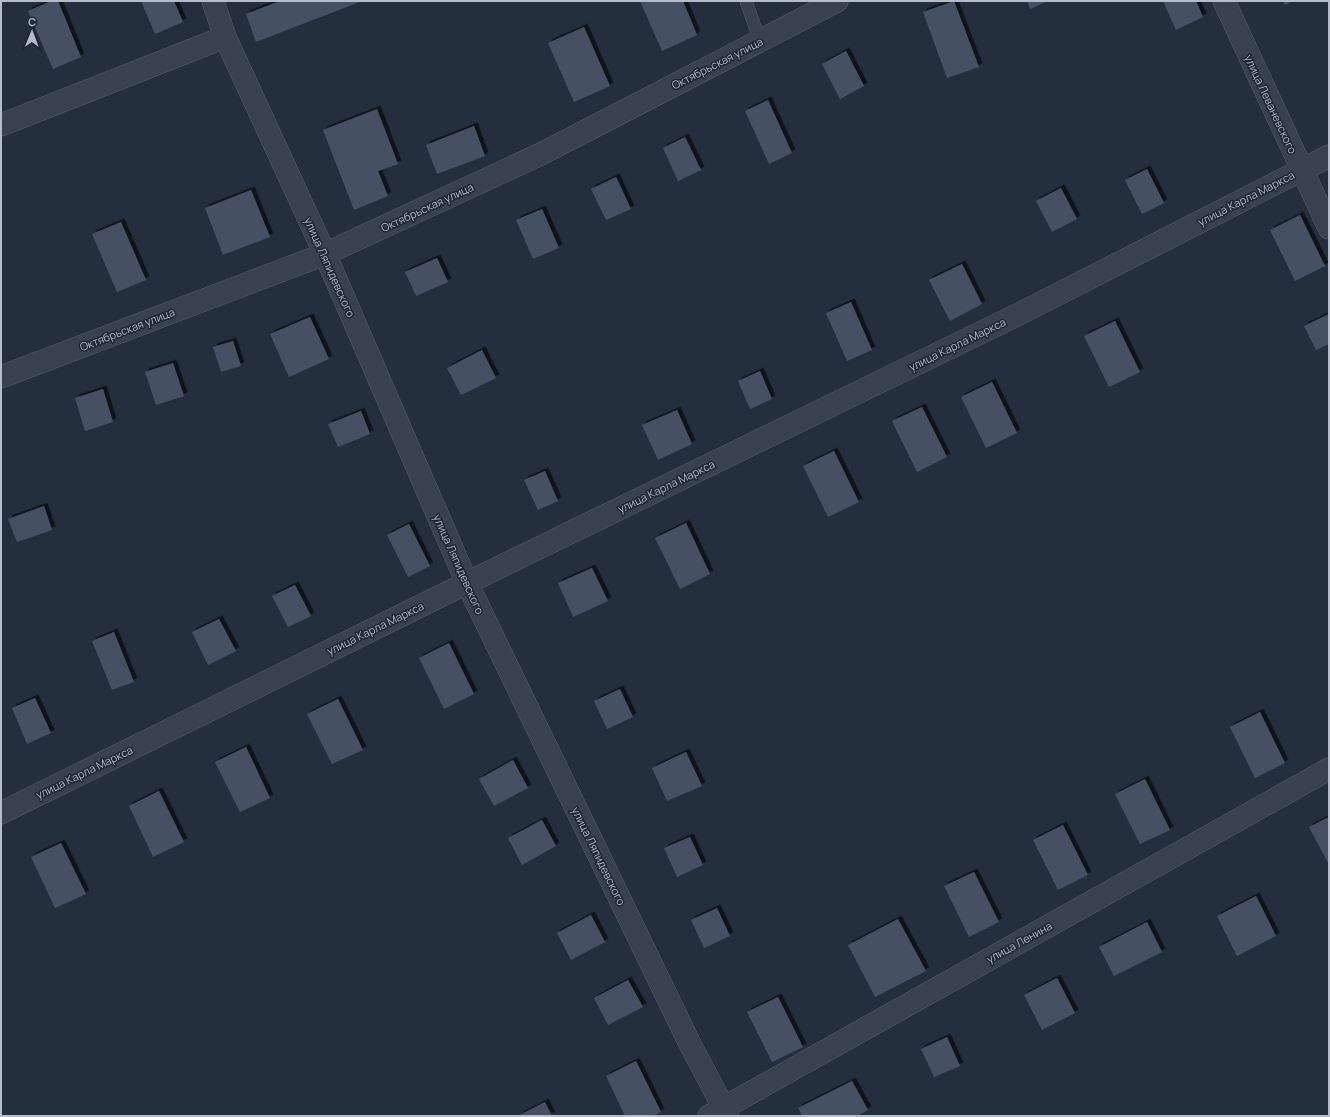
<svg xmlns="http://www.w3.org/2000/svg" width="1330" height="1117" viewBox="0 0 1330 1117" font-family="Manrope,sans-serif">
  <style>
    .building { fill: #455162; filter: url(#shadow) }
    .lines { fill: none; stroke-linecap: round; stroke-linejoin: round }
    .lane-casing { stroke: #565f6c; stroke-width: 13 }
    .street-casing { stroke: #565f6c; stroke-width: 23 }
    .lane { stroke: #38414e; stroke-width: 12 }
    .street { stroke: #38414e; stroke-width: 22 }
    .labels { text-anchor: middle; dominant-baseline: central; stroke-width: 3; stroke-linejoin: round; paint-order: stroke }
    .street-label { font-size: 11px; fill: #b4bcc9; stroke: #1d2633 }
  </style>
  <defs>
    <filter id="shadow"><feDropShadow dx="3.5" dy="-3.5" stdDeviation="0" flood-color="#0009"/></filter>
  </defs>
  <rect width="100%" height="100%" fill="#242f3e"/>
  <!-- building -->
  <g class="building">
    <polygon points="51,1 58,1 81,57 53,69 28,11"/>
    <polygon points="141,1 174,1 183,22 155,34"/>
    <polygon points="280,1 362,1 256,42 246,14"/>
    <polygon points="640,1 683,1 697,35 662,51"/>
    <polygon points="954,1 979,67 947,78 923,12"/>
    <polygon points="1027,1 1048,1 1030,9"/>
    <polygon points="1163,1 1196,1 1203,17 1176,30"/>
    <polygon points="1283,1 1293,1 1285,5"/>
    <polygon points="584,27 610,86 574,102 548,43"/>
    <polygon points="846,51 864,86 840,99 822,64"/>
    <polygon points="768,100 792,153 769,164 745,111"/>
    <polygon points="377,109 398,164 378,171 388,196 354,210 323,130"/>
    <polygon points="474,126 485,156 437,174 426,145"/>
    <polygon points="685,137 701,170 678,181 663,148"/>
    <polygon points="1147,169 1164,203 1142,214 1125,180"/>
    <polygon points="616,177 631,209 606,220 591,189"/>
    <polygon points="1061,188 1077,219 1052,232 1036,201"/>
    <polygon points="251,190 270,237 223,255 205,208"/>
    <polygon points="542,209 559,248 533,259 516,220"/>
    <polygon points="1300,215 1325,266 1295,281 1270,230"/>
    <polygon points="121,222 146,280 117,292 92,234"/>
    <polygon points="437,258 448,282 416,296 405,272"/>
    <polygon points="962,264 982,304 950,321 929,280"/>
    <polygon points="851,302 872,350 847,361 826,313"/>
    <polygon points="1329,314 1329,344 1316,350 1304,326"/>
    <polygon points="310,317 329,359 289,377 270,334"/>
    <polygon points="1115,321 1140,372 1109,387 1084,336"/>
    <polygon points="233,341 241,366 221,372 213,347"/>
    <polygon points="482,350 496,378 461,395 447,368"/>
    <polygon points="173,363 184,396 156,405 145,372"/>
    <polygon points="760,371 772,399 750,409 738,381"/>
    <polygon points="992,382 1017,433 986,448 961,397"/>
    <polygon points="103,389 113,422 85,431 75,398"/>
    <polygon points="922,407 947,457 917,472 892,421"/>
    <polygon points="677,410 692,444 658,460 642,425"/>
    <polygon points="361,411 370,434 338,447 328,424"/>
    <polygon points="834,451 859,502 828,517 803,466"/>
    <polygon points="545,471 558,501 538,510 524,480"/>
    <polygon points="44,506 52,530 17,542 8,519"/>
    <polygon points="686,523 710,574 680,589 655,538"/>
    <polygon points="409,524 430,566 408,577 387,535"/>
    <polygon points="592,568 608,601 573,617 558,583"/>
    <polygon points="295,585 311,616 288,627 272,596"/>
    <polygon points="219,619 236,651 208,665 192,632"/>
    <polygon points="114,632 134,682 112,690 92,641"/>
    <polygon points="449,643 474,694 444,709 419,658"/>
    <polygon points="620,689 633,717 607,729 594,701"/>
    <polygon points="35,698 51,733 27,744 12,708"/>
    <polygon points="338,699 363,750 332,764 307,714"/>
    <polygon points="1260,712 1285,763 1255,778 1230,727"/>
    <polygon points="246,747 270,798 240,812 215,762"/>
    <polygon points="686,752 702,786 667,801 652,768"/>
    <polygon points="513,760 528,788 494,806 479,779"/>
    <polygon points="1145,779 1170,830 1140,844 1115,794"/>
    <polygon points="159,791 184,842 153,857 129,806"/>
    <polygon points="1329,817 1329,865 1309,827"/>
    <polygon points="542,820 556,846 522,865 508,838"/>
    <polygon points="1063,825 1088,875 1058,890 1033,840"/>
    <polygon points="690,837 703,865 677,877 664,848"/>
    <polygon points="61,843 86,894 55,908 31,857"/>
    <polygon points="974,872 999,922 969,937 944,886"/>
    <polygon points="1256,896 1276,936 1237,956 1217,916"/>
    <polygon points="717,908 730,936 704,948 691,920"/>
    <polygon points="591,915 605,942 571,960 557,933"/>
    <polygon points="898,919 926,971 875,997 848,945"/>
    <polygon points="1147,922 1162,952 1114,976 1099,947"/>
    <polygon points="1057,978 1075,1013 1042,1030 1024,995"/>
    <polygon points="628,980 643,1007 608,1025 594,998"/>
    <polygon points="778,997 803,1047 772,1062 747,1012"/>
    <polygon points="947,1037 960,1066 934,1077 921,1049"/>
    <polygon points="636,1061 661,1112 653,1116 625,1116 606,1076"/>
    <polygon points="852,1081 868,1110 857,1116 802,1116 798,1108"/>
    <polygon points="545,1102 552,1116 518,1116"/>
  </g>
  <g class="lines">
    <defs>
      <polyline id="lane" points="746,1 760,41"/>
      <g id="street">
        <polyline points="213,1 225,37 325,254 467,583 689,1042 728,1116"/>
        <polyline points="1224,1 1329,228"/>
        <polyline points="1,125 225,37"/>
        <polyline points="1,377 325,254 541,154 837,1"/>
        <polyline points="1,813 467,583 1021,313 1329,156"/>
        <polyline points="709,1116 1329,769"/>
      </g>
    </defs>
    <!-- lane casing -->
    <use href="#lane" class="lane-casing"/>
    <!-- street casing -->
    <use href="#street" class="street-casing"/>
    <!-- lane -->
    <use href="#lane" class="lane"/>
    <!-- street -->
    <use href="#street" class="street"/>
  </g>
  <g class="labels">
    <!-- street labels -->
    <g class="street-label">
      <text transform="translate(717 63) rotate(-27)">Октябрьская улица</text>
      <text transform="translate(1271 104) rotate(65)">улица Леваневского</text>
      <text transform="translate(1246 198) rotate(-27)">улица Карла Маркса</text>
      <text transform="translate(427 207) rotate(-25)">Октябрьская улица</text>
      <text transform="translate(330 267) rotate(66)">улица Ляпидевского</text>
      <text transform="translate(127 329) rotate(-21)">Октябрьская улица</text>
      <text transform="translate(957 344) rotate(-26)">улица Карла Маркса</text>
      <text transform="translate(666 486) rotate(-26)">улица Карла Маркса</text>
      <text transform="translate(459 564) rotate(66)">улица Ляпидевского</text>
      <text transform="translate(375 628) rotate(-26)">улица Карла Маркса</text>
      <text transform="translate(84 772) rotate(-26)">улица Карла Маркса</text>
      <text transform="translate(599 856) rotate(64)">улица Ляпидевского</text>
      <text transform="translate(1019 942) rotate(-29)">улица Ленина</text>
    </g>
  </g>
  <!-- border -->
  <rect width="1330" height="1117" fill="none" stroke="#b4bcc9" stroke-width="4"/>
  <!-- north arrow -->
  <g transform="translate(32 32) rotate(1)" stroke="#1d2633" stroke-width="3" paint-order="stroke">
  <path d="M0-3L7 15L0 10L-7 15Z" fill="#b4bcc9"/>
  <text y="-6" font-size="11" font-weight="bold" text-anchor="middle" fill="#b4bcc9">С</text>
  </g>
</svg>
